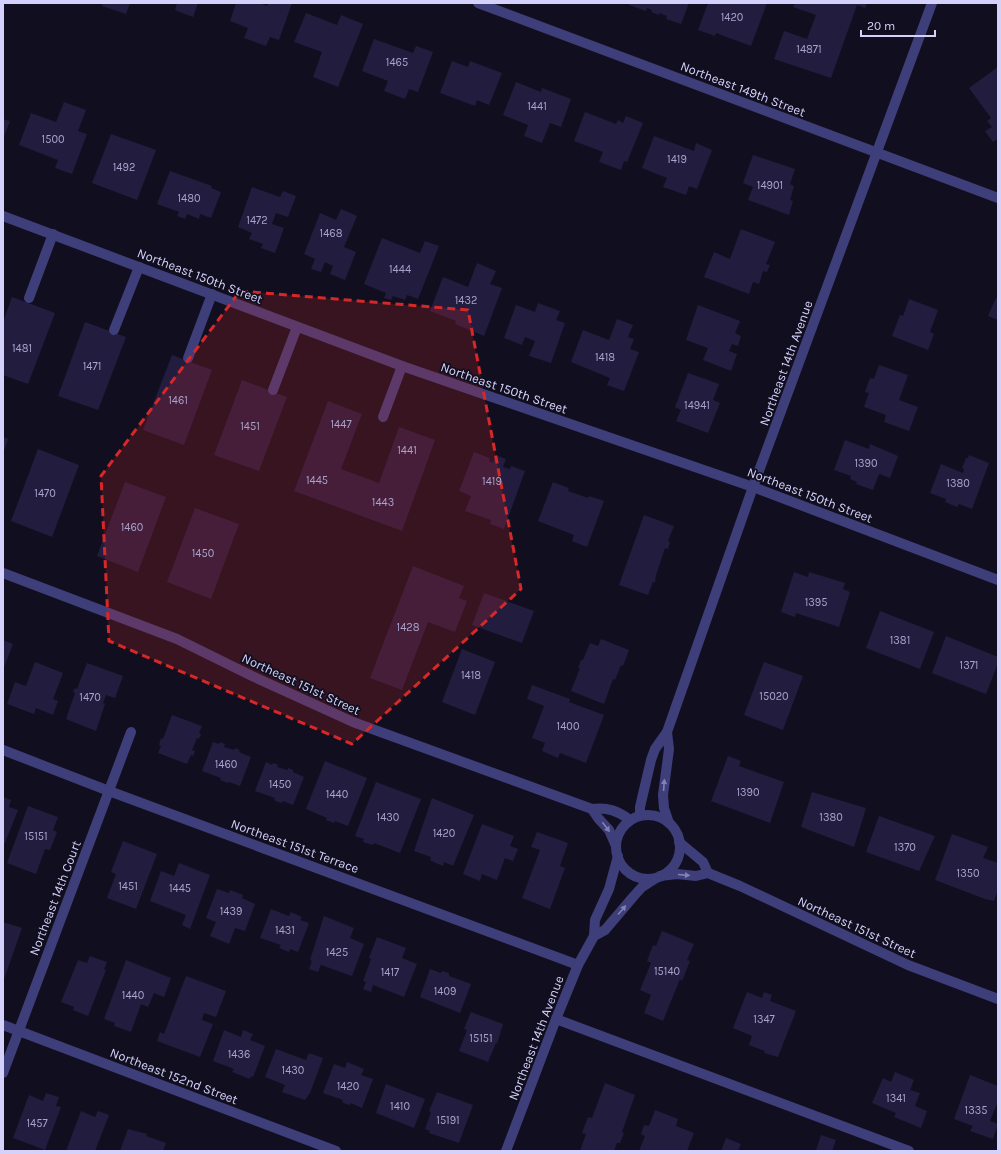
<svg xmlns="http://www.w3.org/2000/svg" width="1001" height="1154" viewBox="0 0 1001 1154" font-family="Karla,sans-serif">
  <style>
    .building { fill: #221c3e }
    .lines { fill: none; stroke-linecap: round; stroke-linejoin: round }
    .service { stroke: #3e3e7a; stroke-width: 10 }
    .minor { stroke: #3e3e7a; stroke-width: 10 }
    .tertiary { stroke: #3e3e7a; stroke-width: 10 }
    .oneway { fill: #8280b4 }
    .marked { fill: #d62828; fill-opacity: 0.2; stroke: #d62828; stroke-width: 3; stroke-dasharray: 8 5; stroke-linejoin: round }
    .labels { text-anchor: middle; dominant-baseline: central; stroke-width: 3.5; stroke-linejoin: round; paint-order: stroke }
    .number-label { font-size: 11px; fill: #a8a4cc }
    .street-label { font-size: 13px; fill: #d4d1fb; stroke: #110f1f }
  </style>
  <rect width="100%" height="100%" fill="#110f1f"/>
  <!-- building -->
  <g class="building">
    <polygon points="103,3 130,3 126,14 102,6"/>
    <polygon points="177,3 198,3 193,17 175,10"/>
    <polygon points="236,3 259,3 267,6 268,3 292,3 279,40 270,37 266,46 244,38 248,28 230,21"/>
    <polygon points="630,3 689,3 681,24 666,19 667,16 659,13 659,15 651,12 652,10 647,8 646,11 629,5"/>
    <polygon points="708,3 767,3 751,46 716,33 715,36 698,30"/>
    <polygon points="795,3 867,3 865,8 857,5 831,78 774,59 784,31 807,39 816,15 793,7"/>
    <polygon points="306,13 337,25 341,15 363,24 338,87 313,77 322,52 294,42"/>
    <polygon points="374,39 413,53 416,46 433,52 418,92 409,89 405,99 384,91 388,81 362,71"/>
    <polygon points="452,61 468,67 470,61 502,73 489,105 477,100 475,106 440,93"/>
    <polygon points="998,67 998,139 993,142 985,131 992,127 987,121 991,118 969,88"/>
    <polygon points="516,82 541,92 542,88 571,99 561,127 550,123 542,143 524,136 528,125 503,115"/>
    <polygon points="64,102 86,110 78,131 87,134 72,174 55,168 58,160 19,145 31,113 56,122"/>
    <polygon points="585,112 616,124 618,120 623,123 626,116 643,123 627,162 624,161 621,170 599,162 603,152 574,141"/>
    <polygon points="3,119 10,121 3,139"/>
    <polygon points="111,134 156,150 137,200 92,183"/>
    <polygon points="654,136 694,151 696,143 712,150 697,189 689,186 686,195 663,187 667,178 642,168"/>
    <polygon points="753,155 795,169 790,184 794,186 790,200 793,201 789,215 748,200 753,187 743,183"/>
    <polygon points="170,171 212,186 211,188 221,192 211,218 200,214 199,219 187,214 185,219 177,216 179,212 157,204"/>
    <polygon points="252,187 280,197 283,191 296,196 288,217 276,213 272,224 284,228 275,253 261,248 263,244 249,239 252,233 238,227"/>
    <polygon points="341,209 357,216 344,247 356,252 345,280 330,274 333,266 325,262 321,272 311,269 315,259 304,254 320,213 336,220"/>
    <polygon points="741,229 775,242 766,264 770,265 767,272 763,271 759,284 753,282 749,294 704,277 714,252 730,259"/>
    <polygon points="382,238 420,253 425,241 439,246 418,299 407,295 405,300 393,296 391,300 384,298 386,293 364,284"/>
    <polygon points="477,263 496,271 490,284 502,288 484,336 455,324 456,321 430,311 443,277 468,287"/>
    <polygon points="12,297 55,313 28,384 3,375 3,322"/>
    <polygon points="996,298 998,299 998,320 988,316"/>
    <polygon points="909,299 938,310 930,332 934,334 928,350 892,336 900,315 903,316"/>
    <polygon points="538,303 560,311 556,320 565,323 551,363 529,356 535,341 525,337 522,345 504,338 516,305 535,312"/>
    <polygon points="698,305 740,321 735,333 741,336 738,346 732,344 729,351 737,354 731,371 703,360 708,348 686,340"/>
    <polygon points="617,319 633,325 628,337 634,339 630,349 639,352 624,391 607,385 610,378 571,362 583,330 609,340"/>
    <polygon points="85,322 126,337 98,410 58,396"/>
    <polygon points="172,355 212,370 184,445 143,430"/>
    <polygon points="879,365 908,375 899,400 918,407 909,431 884,422 886,415 864,407 869,393 865,392 870,378 874,379"/>
    <polygon points="688,373 719,384 713,400 720,403 708,433 676,421 681,410 675,407"/>
    <polygon points="242,380 287,397 259,471 214,455"/>
    <polygon points="328,401 362,414 341,469 379,483 399,427 435,440 402,531 294,491"/>
    <polygon points="3,437 8,439 3,454"/>
    <polygon points="845,440 869,449 870,444 898,456 890,478 879,474 873,490 856,484 857,482 850,479 851,476 834,470"/>
    <polygon points="38,449 79,465 52,537 11,521"/>
    <polygon points="474,452 490,458 489,461 493,463 495,455 506,459 503,467 510,469 511,466 525,471 504,529 490,524 491,520 465,511 471,496 459,491"/>
    <polygon points="969,455 989,463 972,509 959,504 957,507 945,502 946,499 930,493 941,464 963,473 964,469 962,468 966,458 968,458"/>
    <polygon points="125,482 166,497 138,572 97,556"/>
    <polygon points="553,482 569,488 568,491 588,498 589,496 604,501 587,547 572,541 574,535 538,521"/>
    <polygon points="195,508 239,524 211,599 167,582"/>
    <polygon points="644,515 674,526 668,541 670,542 668,549 665,548 656,575 655,582 653,582 648,595 619,585"/>
    <polygon points="413,566 464,586 459,598 467,601 455,632 428,622 402,690 370,678"/>
    <polygon points="794,572 808,577 809,572 845,583 843,589 850,592 839,627 796,613 795,617 781,612"/>
    <polygon points="484,593 534,611 522,643 472,625"/>
    <polygon points="880,611 934,632 920,669 866,648"/>
    <polygon points="946,636 998,657 998,663 986,694 932,673"/>
    <polygon points="601,639 629,650 623,666 621,665 615,680 613,679 604,704 571,691 580,668 578,668 581,660 583,660 590,643 598,646"/>
    <polygon points="3,640 13,644 3,670"/>
    <polygon points="462,649 495,662 475,715 442,702"/>
    <polygon points="35,662 63,673 53,699 58,701 53,715 36,708 34,714 7,704 15,682 26,686"/>
    <polygon points="764,662 803,676 783,730 744,715"/>
    <polygon points="87,663 123,676 115,698 106,695 103,703 105,704 96,731 66,719 75,693 73,692 75,688 77,689"/>
    <polygon points="532,685 570,699 569,702 604,715 586,763 560,753 558,758 542,751 545,743 532,738 544,706 527,699"/>
    <polygon points="172,715 202,726 199,733 201,734 199,739 197,738 192,750 195,751 193,756 191,755 187,764 158,753 161,746 159,745 161,738 163,739"/>
    <polygon points="213,742 219,744 220,742 225,744 224,747 234,750 235,748 240,750 239,752 251,757 240,786 229,782 228,783 220,780 221,778 202,771"/>
    <polygon points="728,756 741,761 739,766 784,782 770,823 711,801"/>
    <polygon points="325,761 367,778 348,826 335,821 334,823 326,820 327,818 306,809"/>
    <polygon points="266,762 272,765 273,763 276,764 278,765 277,767 288,770 288,768 293,770 293,772 304,777 293,805 283,801 282,803 278,802 274,800 275,798 255,791"/>
    <polygon points="376,782 421,799 400,853 374,843 373,845 363,842 364,839 355,836"/>
    <polygon points="812,792 866,808 854,847 801,827"/>
    <polygon points="3,797 11,800 9,807 18,810 4,845 3,845"/>
    <polygon points="432,798 474,815 453,866 444,862 443,866 436,863 430,860 431,857 414,851"/>
    <polygon points="28,806 58,817 53,830 57,832 50,850 45,849 36,874 7,863"/>
    <polygon points="879,816 935,836 919,871 866,852"/>
    <polygon points="482,824 514,836 510,846 518,849 513,861 505,858 497,880 482,874 480,881 463,874"/>
    <polygon points="537,832 568,843 560,866 565,868 550,909 522,898 540,850 531,847"/>
    <polygon points="952,834 988,847 983,858 998,863 998,890 994,901 985,899 935,880"/>
    <polygon points="123,841 157,854 136,909 107,898 116,874 111,872"/>
    <polygon points="179,863 210,875 190,929 182,925 186,915 150,901 161,871 174,876"/>
    <polygon points="217,889 229,893 230,890 243,895 242,898 255,904 245,931 235,928 229,944 210,936 216,922 206,918"/>
    <polygon points="271,909 289,916 291,912 302,917 300,920 309,923 298,952 290,949 289,952 279,948 281,945 260,938"/>
    <polygon points="324,916 354,928 350,938 364,944 352,976 321,965 318,972 309,969 312,961 310,960"/>
    <polygon points="3,922 22,928 3,982"/>
    <polygon points="662,931 694,944 687,960 690,961 682,981 680,979 663,1021 644,1013 651,995 640,990 651,963 647,961 653,945 656,946"/>
    <polygon points="377,937 406,948 402,958 417,964 404,997 373,985 371,992 363,989 366,982 363,981 371,959 369,958"/>
    <polygon points="90,956 107,962 104,969 106,970 88,1016 73,1010 74,1007 61,1002 78,960 87,963"/>
    <polygon points="126,960 171,978 164,997 154,993 148,1007 141,1004 131,1032 114,1026 115,1023 104,1019"/>
    <polygon points="430,969 441,973 442,971 449,973 449,976 471,984 460,1013 420,997"/>
    <polygon points="186,976 226,991 216,1017 204,1013 202,1020 213,1024 200,1057 157,1041 160,1032 164,1034"/>
    <polygon points="747,992 762,998 764,992 772,995 770,1001 796,1011 778,1057 764,1053 765,1051 749,1045 752,1036 733,1028"/>
    <polygon points="471,1012 503,1024 497,1044 496,1043 488,1062 459,1051 467,1030 464,1029"/>
    <polygon points="224,1030 241,1037 243,1030 253,1034 250,1040 265,1046 253,1077 251,1076 250,1079 232,1072 234,1069 213,1061"/>
    <polygon points="276,1049 306,1060 309,1053 323,1058 310,1093 305,1100 282,1092 285,1085 265,1077"/>
    <polygon points="347,1062 364,1069 361,1075 373,1079 362,1108 351,1103 350,1105 346,1104 342,1102 343,1100 323,1093 334,1064 345,1068"/>
    <polygon points="895,1072 914,1080 910,1090 920,1093 915,1106 927,1111 921,1128 894,1117 896,1113 872,1103 883,1078 891,1082"/>
    <polygon points="970,1075 998,1086 998,1101 990,1121 998,1124 993,1139 970,1131 973,1126 954,1119"/>
    <polygon points="605,1083 635,1095 622,1132 624,1133 620,1143 617,1143 614,1151 580,1151 586,1134 582,1133 588,1117 592,1118"/>
    <polygon points="386,1084 425,1099 414,1128 376,1113"/>
    <polygon points="437,1092 473,1105 459,1143 429,1133 430,1131 425,1129 431,1112 429,1111"/>
    <polygon points="46,1093 59,1097 56,1106 61,1107 45,1150 13,1138 29,1095 43,1101"/>
    <polygon points="655,1110 678,1119 676,1126 694,1133 687,1151 639,1151 645,1136 641,1134 644,1125 649,1126"/>
    <polygon points="81,1111 95,1117 98,1111 109,1115 95,1151 66,1151"/>
    <polygon points="128,1129 147,1134 146,1136 166,1143 163,1151 120,1151"/>
    <polygon points="821,1135 836,1140 832,1151 821,1151 816,1150"/>
    <polygon points="726,1138 741,1144 738,1151 721,1151"/>
  </g>
  <g class="lines">
    <!-- service -->
    <g class="service">
      <polyline points="29,298 53,234"/>
      <polyline points="114,330 139,267"/>
      <polyline points="188,358 212,294"/>
      <polyline points="273,390 297,327"/>
      <polyline points="383,417 402,366"/>
      <polyline points="556,1019 909,1151"/>
    </g>
    <!-- minor -->
    <g class="minor">
      <polyline points="3,216 402,366 753,487 998,580"/>
      <path d="M3,573L177,639L252,676L353,722L592,809C608,807 618,811 630,820"/>
      <polyline points="3,750 109,791 578,965"/>
      <polyline points="592,809 598,818 609,830 616,846"/>
      <polyline points="679,842 703,862 708,873"/>
      <polyline points="660,876 677,874 696,876 708,873 740,886 908,965 998,999"/>
      <polyline points="3,1025 336,1151"/>
      <polyline points="3,1073 131,732"/>
    </g>
    <!-- tertiary -->
    <g class="tertiary">
      <polyline points="478,3 998,198"/>
      <polyline points="667,732 669,749 663,795 664,808 669,823"/>
      <circle cx="648" cy="847" r="32"/>
      <polyline points="640,816 640,807 651,760 655,749 667,732 753,487 932,3"/>
      <polyline points="594,936 605,930 633,897 642,887 656,878"/>
      <polyline points="506,1151 556,1019 578,965 594,936 595,920 609,889 618,856"/>
    </g>
  </g>
  <!-- one-way arrows -->
  <defs><path id="oneway-solid" d="M-6-.8H1V-3.2L6.5 0L1 3.2V.8H-6Z"/></defs>
  <g class="oneway">
    <use href="#oneway-solid" transform="translate(664 785) rotate(-86)"/>
    <use href="#oneway-solid" transform="translate(606 827) rotate(53)"/>
    <use href="#oneway-solid" transform="translate(684 875) rotate(5)"/>
    <use href="#oneway-solid" transform="translate(622 910) rotate(-49)"/>
  </g>
  <!-- marked area -->
  <path class="marked" d="M240,291L468,310L521,589L352,744L109,641L101,476Z"/>
  <g class="labels">
    <!-- number labels -->
    <g class="number-label">
      <text x="732" y="17">1420</text>
      <text x="809" y="49">14871</text>
      <text x="397" y="62">1465</text>
      <text x="537" y="106">1441</text>
      <text x="53" y="139">1500</text>
      <text x="677" y="159">1419</text>
      <text x="124" y="167">1492</text>
      <text x="770" y="185">14901</text>
      <text x="189" y="198">1480</text>
      <text x="257" y="220">1472</text>
      <text x="331" y="233">1468</text>
      <text x="400" y="269">1444</text>
      <text x="466" y="300">1432</text>
      <text x="22" y="348">1481</text>
      <text x="605" y="357">1418</text>
      <text x="92" y="366">1471</text>
      <text x="178" y="400">1461</text>
      <text x="697" y="405">14941</text>
      <text x="341" y="424">1447</text>
      <text x="250" y="426">1451</text>
      <text x="407" y="450">1441</text>
      <text x="866" y="463">1390</text>
      <text x="317" y="480">1445</text>
      <text x="492" y="481">1419</text>
      <text x="958" y="483">1380</text>
      <text x="45" y="493">1470</text>
      <text x="383" y="502">1443</text>
      <text x="132" y="527">1460</text>
      <text x="203" y="553">1450</text>
      <text x="816" y="602">1395</text>
      <text x="408" y="627">1428</text>
      <text x="900" y="640">1381</text>
      <text x="969" y="665">1371</text>
      <text x="471" y="675">1418</text>
      <text x="774" y="696">15020</text>
      <text x="90" y="697">1470</text>
      <text x="568" y="726">1400</text>
      <text x="226" y="764">1460</text>
      <text x="280" y="784">1450</text>
      <text x="748" y="792">1390</text>
      <text x="337" y="794">1440</text>
      <text x="388" y="817">1430</text>
      <text x="831" y="817">1380</text>
      <text x="444" y="833">1420</text>
      <text x="36" y="836">15151</text>
      <text x="905" y="847">1370</text>
      <text x="968" y="873">1350</text>
      <text x="128" y="886">1451</text>
      <text x="180" y="888">1445</text>
      <text x="231" y="911">1439</text>
      <text x="285" y="930">1431</text>
      <text x="337" y="952">1425</text>
      <text x="667" y="971">15140</text>
      <text x="390" y="972">1417</text>
      <text x="445" y="991">1409</text>
      <text x="133" y="995">1440</text>
      <text x="764" y="1019">1347</text>
      <text x="481" y="1038">15151</text>
      <text x="239" y="1054">1436</text>
      <text x="293" y="1070">1430</text>
      <text x="348" y="1086">1420</text>
      <text x="896" y="1098">1341</text>
      <text x="400" y="1106">1410</text>
      <text x="976" y="1110">1335</text>
      <text x="448" y="1120">15191</text>
      <text x="37" y="1123">1457</text>
    </g>
    <!-- street labels -->
    <g class="street-label">
      <text transform="translate(743 89) rotate(21)">Northeast 149th Street</text>
      <text transform="translate(200 276) rotate(21)">Northeast 150th Street</text>
      <text transform="translate(786 363) rotate(-70)">Northeast 14th Avenue</text>
      <text transform="translate(504 388) rotate(19)">Northeast 150th Street</text>
      <text transform="translate(810 495) rotate(21)">Northeast 150th Street</text>
      <text transform="translate(301 684) rotate(25)">Northeast 151st Street</text>
      <text transform="translate(295 846) rotate(20)">Northeast 151st Terrace</text>
      <text transform="translate(55 898) rotate(-69)">Northeast 14th Court</text>
      <text transform="translate(857 927) rotate(25)">Northeast 151st Street</text>
      <text transform="translate(536 1038) rotate(-69)">Northeast 14th Avenue</text>
      <text transform="translate(174 1076) rotate(21)">Northeast 152nd Street</text>
    </g>
  </g>
  <!-- border -->
  <rect width="1001" height="1154" fill="none" stroke="#d4d1fb" stroke-width="8"/>
  <!-- scale -->
  <path d="M861 30v6h74v-6" fill="none" stroke="#d4d1fb" stroke-width="2"/>
  <text x="867" y="30" font-size="12" fill="#d4d1fb" stroke="#110f1f" stroke-width="3" paint-order="stroke">20 m</text>
</svg>
